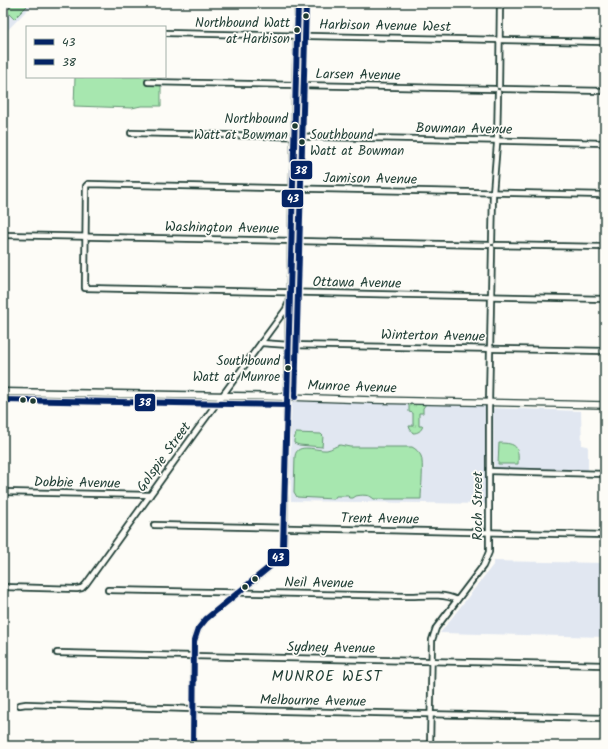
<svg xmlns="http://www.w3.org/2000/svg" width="608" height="749" viewBox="0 0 608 749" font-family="Kalam,sans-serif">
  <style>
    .built { fill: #e1e7f1 }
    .grass { fill: url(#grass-tufts); stroke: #639272 }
    .park { fill: #a7e7af; stroke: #639272 }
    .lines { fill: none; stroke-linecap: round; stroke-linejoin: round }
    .minor-casing { stroke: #1f3d34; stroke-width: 8 }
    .tertiary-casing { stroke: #1f3d34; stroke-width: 8 }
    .secondary-casing { stroke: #1f3d34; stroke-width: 9 }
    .minor { stroke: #fdfcf7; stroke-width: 4.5 }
    .tertiary { stroke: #fdfcf7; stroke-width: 5.5 }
    .secondary { stroke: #fdfcf7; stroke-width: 6 }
    .bus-1-casing { stroke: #fdfcf7; stroke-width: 9 }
    .bus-2-casing { stroke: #fdfcf7; stroke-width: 9 }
    .bus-1 { stroke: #052465; stroke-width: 6 }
    .bus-2 { stroke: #052465; stroke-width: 6 }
    .bus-dot { fill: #1f3d34; stroke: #fdfcf7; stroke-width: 1.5 }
    .labels { text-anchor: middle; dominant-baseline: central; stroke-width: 3.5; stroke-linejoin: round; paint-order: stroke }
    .bus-label { font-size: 13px; fill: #1f3d34; stroke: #fdfcf7; text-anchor: end }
    .street-label { font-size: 14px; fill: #1f3d34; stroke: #fdfcf7 }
    .neighbourhood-label { font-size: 15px; letter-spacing: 1px; fill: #1f3d34; stroke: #fdfcf7 }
    .line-badge { stroke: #fdfcf7; stroke-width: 1.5 }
    .badge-label { font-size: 11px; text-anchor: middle; font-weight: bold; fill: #fff }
  </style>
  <defs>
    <pattern id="grass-tufts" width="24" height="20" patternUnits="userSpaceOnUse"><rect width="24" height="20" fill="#a7e7af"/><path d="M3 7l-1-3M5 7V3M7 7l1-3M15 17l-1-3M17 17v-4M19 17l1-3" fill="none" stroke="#8fc797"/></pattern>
  </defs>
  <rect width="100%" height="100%" fill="#fdfcf7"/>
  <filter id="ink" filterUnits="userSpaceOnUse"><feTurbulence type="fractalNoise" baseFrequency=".025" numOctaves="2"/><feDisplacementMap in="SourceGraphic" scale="8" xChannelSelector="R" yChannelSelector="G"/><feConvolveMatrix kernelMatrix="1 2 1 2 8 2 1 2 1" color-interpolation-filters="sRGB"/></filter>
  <g filter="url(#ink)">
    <!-- built -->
    <g class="built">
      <polygon points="3,3 36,3 26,11 3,35"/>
      <polygon points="290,401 486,404 486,504 291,501"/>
      <polygon points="493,408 581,411 582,445 587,446 588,448 588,471 494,469"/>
      <polygon points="493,561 605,563 605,637 440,633 493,565"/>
    </g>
    <!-- grass -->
    <path class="grass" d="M407,403L426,404L423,408V413H419V426H423C421,431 418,433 413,433L410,429L409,426H413V413L409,412V406Z"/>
    <!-- park -->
    <g class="park">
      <polygon points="14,3 24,3 27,6 14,19 6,11"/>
      <polygon points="75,77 161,77 161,106 141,106 132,108 74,106"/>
      <polygon points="296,433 321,434 323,436 322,447 299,445 294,443 294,440"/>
      <path d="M499,443C517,443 519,447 518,464H498Z"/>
      <path d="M340,445L350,447H412C416,449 419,452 421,456C424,463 421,490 421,499H374C369,494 361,495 356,496L353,498H350L348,496H336L334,499L297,497L294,492L295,456C297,442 317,451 327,450C332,449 335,446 340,445Z"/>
    </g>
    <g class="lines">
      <defs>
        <g id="minor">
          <polyline points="165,33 605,42"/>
          <polyline points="148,82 495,89"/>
          <polyline points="499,86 500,3"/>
          <polyline points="502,89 605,91"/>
          <polyline points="131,133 605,143"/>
          <polyline points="605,195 88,184 86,186 85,284 85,288 605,299"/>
          <polyline points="3,235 489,245"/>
          <polyline points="492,242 493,193 497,144 498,92"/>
          <polyline points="496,245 605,247"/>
          <polyline points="261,343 289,345 605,351"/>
          <polyline points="489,471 605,474"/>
          <polyline points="3,492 150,495"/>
          <polyline points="154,525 605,535"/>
          <polyline points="3,587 77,589 82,588 86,584 197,430 286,309 288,304"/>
          <path d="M108,590L407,596C423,596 442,593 457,600"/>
          <polyline points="57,653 605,665"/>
          <polyline points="20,705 26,704 193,709 605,718"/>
          <polyline points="430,746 432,640 436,628 483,566 489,552 489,402 492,248"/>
        </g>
        <path id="tertiary" d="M193,746L194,641C196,631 200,626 206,619L265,571L278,559L281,554L283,548L284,532L287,397L371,400L605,405"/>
        <polyline id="secondary" points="3,392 287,397 298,3"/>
      </defs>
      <!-- minor casing -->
      <use href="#minor" class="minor-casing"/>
      <!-- tertiary casing -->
      <use href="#tertiary" class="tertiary-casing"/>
      <!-- secondary casing -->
      <use href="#secondary" class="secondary-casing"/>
      <!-- minor -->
      <use href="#minor" class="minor"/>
      <!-- tertiary -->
      <use href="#tertiary" class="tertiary"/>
      <!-- secondary -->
      <use href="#secondary" class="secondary"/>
      <defs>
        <polyline id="bus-1" points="193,746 194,641 198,629 206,619 273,564 281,554 283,548 298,3"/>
        <g id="bus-2">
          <polyline points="295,397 306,3"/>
          <polyline points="3,400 287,405"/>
        </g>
      </defs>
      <!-- bus-1 casing -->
      <use href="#bus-1" class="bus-1-casing"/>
      <!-- bus-2 casing -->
      <use href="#bus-2" class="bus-2-casing"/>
      <!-- bus-1 -->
      <use href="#bus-1" class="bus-1"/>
      <!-- bus-2 -->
      <use href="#bus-2" class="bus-2"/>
    </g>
  </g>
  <!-- markers -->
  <g class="bus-dot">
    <circle cx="306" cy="16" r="3.5"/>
    <circle cx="297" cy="30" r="3.5"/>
    <circle cx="295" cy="126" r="3.5"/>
    <circle cx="302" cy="142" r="3.5"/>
    <circle cx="288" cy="368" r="3.5"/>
    <circle cx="23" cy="400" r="3.5"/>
    <circle cx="33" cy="401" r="3.5"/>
    <circle cx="255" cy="579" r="3.5"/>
    <circle cx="245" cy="587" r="3.5"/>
  </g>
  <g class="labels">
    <!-- bus labels -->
    <g class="bus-label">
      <text x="290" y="23">Northbound Watt<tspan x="290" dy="16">at Harbison</tspan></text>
      <text x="288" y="119">Northbound<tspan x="288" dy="16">Watt at Bowman</tspan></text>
      <text x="310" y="135" text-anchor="start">Southbound<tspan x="310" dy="16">Watt at Bowman</tspan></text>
      <text x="280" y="361">Southbound<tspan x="280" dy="16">Watt at Munroe</tspan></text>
    </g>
    <!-- street labels -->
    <g class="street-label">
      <text transform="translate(385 26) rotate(1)">Harbison Avenue West</text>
      <text transform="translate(358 75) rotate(1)">Larsen Avenue</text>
      <text transform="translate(464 129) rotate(1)">Bowman Avenue</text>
      <text transform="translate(370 179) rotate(1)">Jamison Avenue</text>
      <text transform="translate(222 228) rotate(1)">Washington Avenue</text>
      <text transform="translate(357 283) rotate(1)">Ottawa Avenue</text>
      <text transform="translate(433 336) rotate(1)">Winterton Avenue</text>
      <text transform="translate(352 387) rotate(2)">Munroe Avenue</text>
      <text transform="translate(164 457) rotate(-54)">Golspie Street</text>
      <text transform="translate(77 483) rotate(1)">Dobbie Avenue</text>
      <text transform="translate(478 506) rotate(-90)">Roch Street</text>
      <text transform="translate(380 519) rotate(1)">Trent Avenue</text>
      <text transform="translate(319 583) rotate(1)">Neil Avenue</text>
      <text transform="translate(331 648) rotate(1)">Sydney Avenue</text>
      <text transform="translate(313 701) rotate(1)">Melbourne Avenue</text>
    </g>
    <!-- neighbourhood labels -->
    <g class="neighbourhood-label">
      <text x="327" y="677">MUNROE WEST</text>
    </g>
  </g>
  <g class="line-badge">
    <rect x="290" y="160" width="23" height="20" rx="4" fill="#052465"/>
    <rect x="281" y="189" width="23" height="19" rx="4" fill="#052465"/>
    <rect x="134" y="393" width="22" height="19" rx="4" fill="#052465"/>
    <rect x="267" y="548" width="23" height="19" rx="4" fill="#052465"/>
  </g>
  <g class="badge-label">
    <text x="301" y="174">38</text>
    <text x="293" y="202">43</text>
    <text x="145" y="406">38</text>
    <text x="278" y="561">43</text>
  </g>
  <!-- margin -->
  <rect width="608" height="749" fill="none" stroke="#fdfcf7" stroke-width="16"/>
  <rect x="8" y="8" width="592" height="733" fill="none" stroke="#1f3d34" stroke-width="1.5" filter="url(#ink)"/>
  <!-- legend -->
  <rect x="26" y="26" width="140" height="52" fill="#fdfcf7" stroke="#a4b0a9"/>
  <rect x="34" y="39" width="20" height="6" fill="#052465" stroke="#a4b0a9"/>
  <text x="62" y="46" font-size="12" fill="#1f3d34">43</text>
  <rect x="34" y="59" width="20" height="6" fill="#052465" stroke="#a4b0a9"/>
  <text x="62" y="66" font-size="12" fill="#1f3d34">38</text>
</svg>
